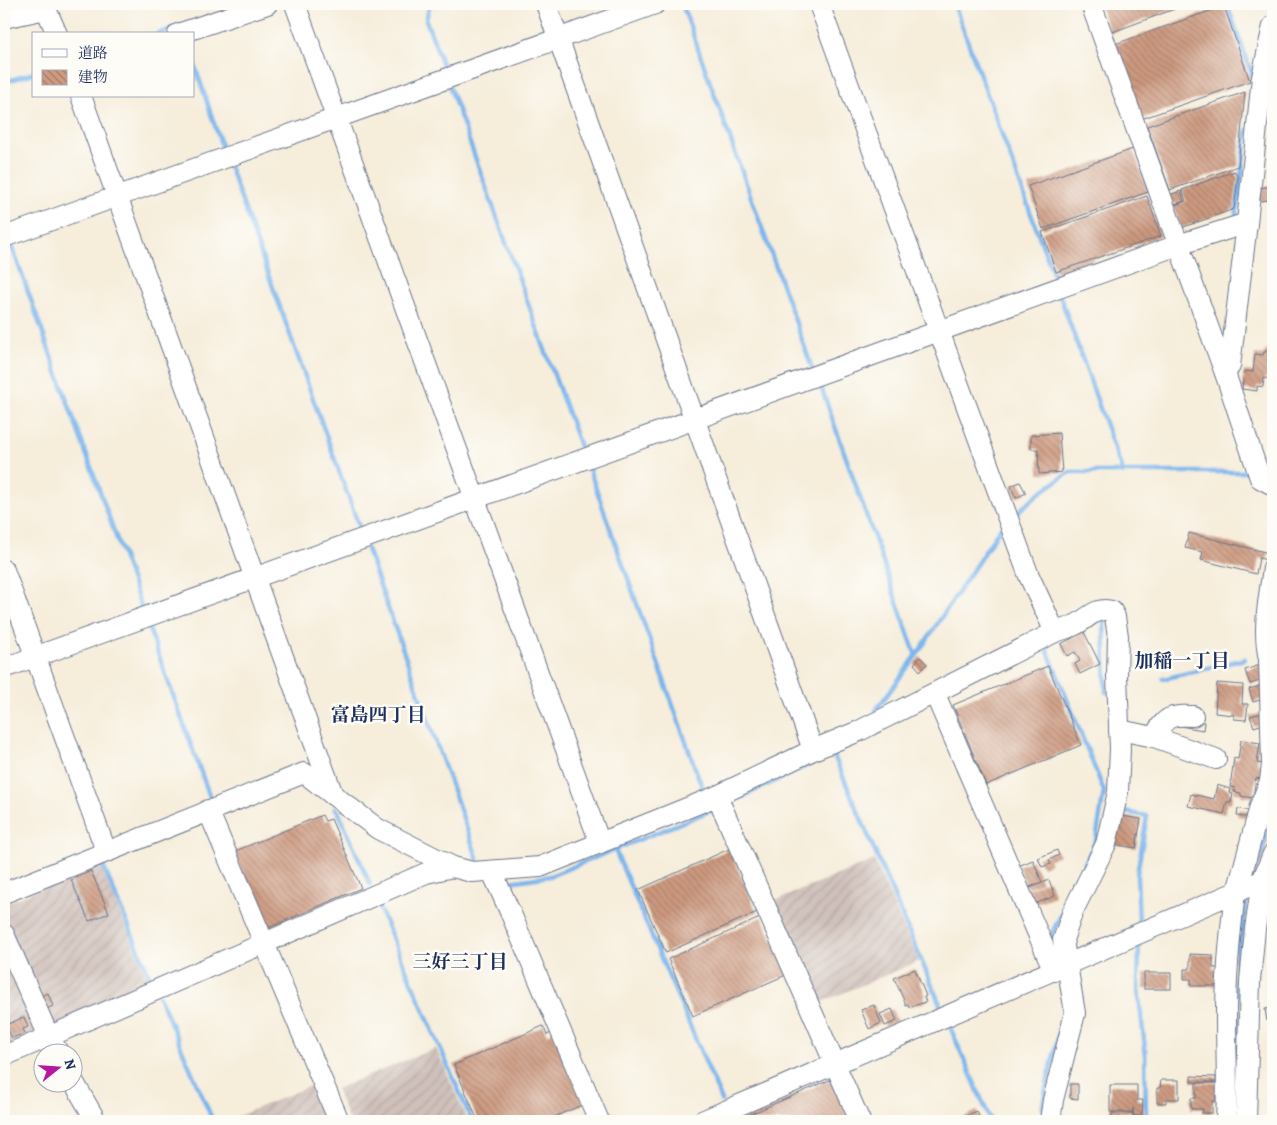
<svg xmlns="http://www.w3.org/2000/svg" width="1277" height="1125" viewBox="0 0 1277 1125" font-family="Alegreya,'Noto Serif JP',serif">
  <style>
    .industrial { fill: url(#industrial-furrows) }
    .water { fill: url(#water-waves); stroke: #4c72a6 }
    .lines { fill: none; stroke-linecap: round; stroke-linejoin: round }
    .stream { stroke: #7cb6ed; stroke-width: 4.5 }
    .building { fill: url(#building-back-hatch) }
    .minor-casing { stroke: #687289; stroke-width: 22 }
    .minor { stroke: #fff; stroke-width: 20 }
    .labels { text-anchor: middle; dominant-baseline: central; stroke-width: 5; stroke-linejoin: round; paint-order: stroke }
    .neighbourhood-label { font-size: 19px; font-weight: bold; fill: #1b2f5e; stroke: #fdfcf7 }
  </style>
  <defs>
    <pattern id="industrial-furrows" width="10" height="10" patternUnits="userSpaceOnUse" patternTransform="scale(1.25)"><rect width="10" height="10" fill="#cfc0ba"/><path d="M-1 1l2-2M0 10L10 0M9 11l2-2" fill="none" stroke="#b1a5a2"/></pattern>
    <pattern id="water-waves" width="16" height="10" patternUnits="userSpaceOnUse" patternTransform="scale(1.25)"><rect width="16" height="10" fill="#7cb6ed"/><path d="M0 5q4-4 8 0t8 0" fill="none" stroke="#6594c3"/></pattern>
    <pattern id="building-back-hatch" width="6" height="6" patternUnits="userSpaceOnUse" patternTransform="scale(1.25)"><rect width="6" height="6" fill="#cd997f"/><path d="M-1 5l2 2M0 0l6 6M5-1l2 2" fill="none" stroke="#a67d6b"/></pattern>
  </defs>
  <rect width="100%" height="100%" fill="#fdfcf7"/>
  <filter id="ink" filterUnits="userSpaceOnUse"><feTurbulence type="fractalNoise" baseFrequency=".02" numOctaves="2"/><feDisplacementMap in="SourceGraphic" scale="10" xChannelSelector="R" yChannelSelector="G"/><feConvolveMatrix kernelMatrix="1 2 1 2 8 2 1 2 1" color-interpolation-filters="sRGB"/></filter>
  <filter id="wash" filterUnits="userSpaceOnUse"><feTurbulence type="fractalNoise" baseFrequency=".0096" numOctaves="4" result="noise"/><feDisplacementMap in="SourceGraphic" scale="20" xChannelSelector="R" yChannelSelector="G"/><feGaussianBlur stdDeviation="1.12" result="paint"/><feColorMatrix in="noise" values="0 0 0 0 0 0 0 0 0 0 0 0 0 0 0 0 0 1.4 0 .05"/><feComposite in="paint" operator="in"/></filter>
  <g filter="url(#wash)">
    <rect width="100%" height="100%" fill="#f6edda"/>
    <!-- industrial -->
    <g class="industrial">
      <polygon points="874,860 919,961 817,1004 772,902"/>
      <polygon points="100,864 151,987 50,1030 4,923 4,904"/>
      <polygon points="4,957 37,1036 4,1049"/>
      <polygon points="436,1048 468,1121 349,1121 336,1089"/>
      <polygon points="317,1083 333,1121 226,1121"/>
    </g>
    <!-- water -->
    <polygon class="water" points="1273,787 1273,818 1262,860 1253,875 1245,921 1240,988 1239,1121 1231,1121 1235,944 1254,850"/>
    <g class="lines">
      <!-- stream -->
      <g class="stream">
        <polyline points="430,4 426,20 443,66"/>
        <polyline points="682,4 812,368"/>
        <polyline points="954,4 1056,282"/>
        <polyline points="1227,4 1253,77 1253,80"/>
        <polyline points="157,34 175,28"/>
        <polyline points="194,63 222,147"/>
        <polyline points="4,82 34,73"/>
        <polyline points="450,88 582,452"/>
        <polyline points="230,168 361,532"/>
        <polyline points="1232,219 1236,218 1247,130"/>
        <polyline points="11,244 143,612"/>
        <polyline points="1059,293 1123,473"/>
        <polyline points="819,381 916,656"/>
        <polyline points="588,466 703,790"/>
        <polyline points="1014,515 1038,494 1070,472 1249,472"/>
        <polyline points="367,549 478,860"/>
        <polyline points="1102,618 1103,618 1104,620 1106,692"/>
        <polyline points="147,623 211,800"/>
        <polyline points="1046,647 1104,791 1096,840 1075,884"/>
        <polyline points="1163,679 1245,659"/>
        <polyline points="876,710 916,656 1001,527"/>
        <polyline points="833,753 942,1009"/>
        <polyline points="740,798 833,753"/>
        <polyline points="335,808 338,811 370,884"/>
        <polyline points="1119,811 1147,816 1137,874 1139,923"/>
        <polyline points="615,850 722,1101"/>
        <polyline points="101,861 153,984"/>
        <polyline points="509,889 509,882 550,876 710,811"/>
        <polyline points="378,905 472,1121"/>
        <polyline points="1139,944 1138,989 1145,1048 1146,1121"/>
        <polyline points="1054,945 1051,935 1064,909"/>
        <polyline points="159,996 213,1121"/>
        <polyline points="950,1027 991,1121"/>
        <polyline points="77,1108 84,1121"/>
        <polyline points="1042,1109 1047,1083 1064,1013 1064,1005"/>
      </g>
    </g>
    <g id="blocks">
      <!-- building -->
      <g class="building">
        <polygon points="1099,4 1188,4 1110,33"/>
        <polygon points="1224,6 1250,81 1141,119 1115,44"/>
        <polygon points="1245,92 1238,166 1170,190 1147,126"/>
        <polygon points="1133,149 1148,192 1043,229 1028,186"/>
        <polygon points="1235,171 1238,178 1234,209 1181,228 1173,206 1186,201 1182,190"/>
        <polygon points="1271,186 1271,188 1273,188 1273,199 1261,201 1259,188"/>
        <polygon points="1181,191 1184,201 1172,205 1169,195"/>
        <polygon points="1147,196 1161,236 1056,272 1042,232"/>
        <polygon points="1266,350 1273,351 1273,379 1264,378 1263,387 1257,386 1257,391 1242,389 1244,371 1253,372 1255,354 1263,355 1264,352 1266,352"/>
        <polygon points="1059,433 1062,472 1039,474 1038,449 1031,449 1031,435"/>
        <polygon points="1020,482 1026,493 1016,498 1011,486"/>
        <polygon points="1189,533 1269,553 1267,560 1259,558 1256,574 1201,560 1203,552 1185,548"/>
        <polygon points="1084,632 1100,664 1080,674 1075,664 1080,661 1075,652 1067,656 1061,644"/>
        <polygon points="920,657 927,664 920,671 914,664"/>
        <polygon points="1260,665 1264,680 1250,684 1245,670"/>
        <polygon points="1048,666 1081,745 986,785 953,705"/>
        <polygon points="1217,683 1243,685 1242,704 1248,704 1246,720 1234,719 1234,715 1215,713"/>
        <polygon points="1263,685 1267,698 1253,702 1249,689"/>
        <polygon points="1263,713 1266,723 1254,727 1250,716"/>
        <polygon points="1181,718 1204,722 1203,730 1180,726"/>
        <polygon points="1241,740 1260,743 1257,763 1263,764 1261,779 1256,778 1253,798 1241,796 1241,793 1234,792 1235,788 1230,787 1234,758 1238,759"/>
        <polygon points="1217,785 1230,789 1229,793 1233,794 1231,803 1227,802 1224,814 1188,806 1191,794 1214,799"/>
        <polygon points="1238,809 1252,811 1251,818 1237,816"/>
        <polygon points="322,815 325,821 331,819 361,888 266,929 233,852"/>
        <polygon points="1122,816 1141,819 1136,848 1112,844"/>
        <polygon points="729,849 757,912 666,953 638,890"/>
        <polygon points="1057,850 1059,855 1049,860 1051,864 1042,867 1038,858"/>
        <polygon points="1033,860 1042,882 1027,888 1018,866"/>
        <polygon points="91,871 109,913 89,921 71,880"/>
        <polygon points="1049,880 1055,896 1032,905 1026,890"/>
        <polygon points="762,917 788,974 693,1016 668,959"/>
        <polygon points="1190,954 1213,955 1213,968 1218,968 1218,986 1191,986 1191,979 1184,979 1184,969 1190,969"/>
        <polygon points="915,969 926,996 924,997 926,1002 909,1007 908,1004 906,1005 894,978"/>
        <rect x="1144" y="973" width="27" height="16"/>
        <polygon points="48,993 53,1006 44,1010 39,997"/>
        <polygon points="874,1005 881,1023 869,1029 861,1010"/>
        <polygon points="1273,1008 1273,1020 1267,1021 1265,1009"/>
        <polygon points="892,1009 897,1021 885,1026 880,1014"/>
        <polygon points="24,1017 28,1027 23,1029 25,1033 12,1038 6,1025"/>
        <polygon points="543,1026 547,1035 553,1032 584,1104 545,1121 478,1121 454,1065"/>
        <polygon points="1191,1076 1216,1077 1216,1082 1191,1082"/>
        <polygon points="832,1079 850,1121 740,1121 739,1119"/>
        <polygon points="1161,1080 1179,1080 1179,1099 1166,1099 1166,1103 1157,1103 1157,1088 1160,1088"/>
        <polygon points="1196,1083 1217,1083 1216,1101 1212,1101 1212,1113 1202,1113 1203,1109 1191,1109 1191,1098 1196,1098"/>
        <polygon points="1070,1084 1078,1084 1078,1099 1070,1098"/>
        <polygon points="1110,1085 1137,1085 1137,1100 1143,1100 1142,1116 1133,1116 1133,1108 1133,1112 1110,1112"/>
        <polygon points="977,1111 981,1121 954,1121"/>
        <rect x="1112" y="1113" width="21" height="8"/>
      </g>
    </g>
  </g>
  <g filter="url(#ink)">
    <use href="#blocks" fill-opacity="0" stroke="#687289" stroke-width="1"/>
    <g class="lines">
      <defs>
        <g id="minor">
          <polyline points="295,4 600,843"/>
          <polyline points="546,4 813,750"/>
          <polyline points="819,4 1029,576 1055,632"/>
          <polyline points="1091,4 1225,373 1260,478 1273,485"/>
          <polyline points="4,18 46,9 57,34"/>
          <polyline points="178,34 267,4"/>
          <polyline points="81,96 333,795"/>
          <polyline points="4,237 655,4"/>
          <polyline points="1225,373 1230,366 1247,223"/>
          <path d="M1273,568C1269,598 1262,629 1269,659H1273"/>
          <polyline points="4,570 106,851"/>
          <polyline points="4,668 1178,245 1247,223 1262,77 1273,26"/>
          <polyline points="935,694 1054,971"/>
          <polyline points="1119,730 1154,737 1216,759"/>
          <path d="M1154,737C1166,716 1170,715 1193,716"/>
          <polyline points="717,796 860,1121"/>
          <polyline points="208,810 339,1121"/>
          <polyline points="492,872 511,914 599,1121"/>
          <polyline points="1237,892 1260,806 1270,781 1272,764 1269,659"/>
          <path d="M4,893L304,773L378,829L453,867L472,872L540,867L717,796L813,750L859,731L1055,632C1061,630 1069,628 1075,625C1088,619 1096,606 1112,611L1115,617L1118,636L1117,676L1120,749L1118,792L1106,844L1073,911L1063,940L1075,1013L1053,1100L1050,1121"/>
          <polyline points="4,934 49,1037 58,1052"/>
          <polyline points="4,1056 426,873 453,867"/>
          <polyline points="72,1079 96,1121"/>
          <polyline points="702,1121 1259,882 1273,878"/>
          <path d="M1226,1121C1228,1086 1226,1050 1226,1015C1226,974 1230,933 1235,893"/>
          <polyline points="1246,1121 1250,981 1255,929 1262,881 1273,854"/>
        </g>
      </defs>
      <!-- minor casing -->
      <use href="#minor" class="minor-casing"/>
      <!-- minor -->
      <use href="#minor" class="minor"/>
    </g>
  </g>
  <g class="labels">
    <!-- neighbourhood labels -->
    <g class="neighbourhood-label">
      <text x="1182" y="661">加稲一丁目</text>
      <text x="378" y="715">富島四丁目</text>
      <text x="460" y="962">三好三丁目</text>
    </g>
  </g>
  <!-- margin -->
  <rect width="1277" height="1125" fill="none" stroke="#fdfcf7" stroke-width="20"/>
  <!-- legend -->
  <rect x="32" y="32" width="162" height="65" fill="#fdfcf7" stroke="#a3aaba"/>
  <rect x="42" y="49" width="25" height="8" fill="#ffffff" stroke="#a3aaba"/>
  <text x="78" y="58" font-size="15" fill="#1b2f5e">道路</text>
  <rect x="42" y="70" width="25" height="15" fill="url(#building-back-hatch)" stroke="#a3aaba"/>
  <text x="78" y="82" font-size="15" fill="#1b2f5e">建物</text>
  <!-- north arrow -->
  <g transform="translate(58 1068) rotate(73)"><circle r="24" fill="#fdfcf7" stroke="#a3aaba"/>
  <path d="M0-4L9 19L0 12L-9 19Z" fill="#b5179e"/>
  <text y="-8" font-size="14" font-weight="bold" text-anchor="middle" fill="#1b2f5e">N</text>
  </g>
</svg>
